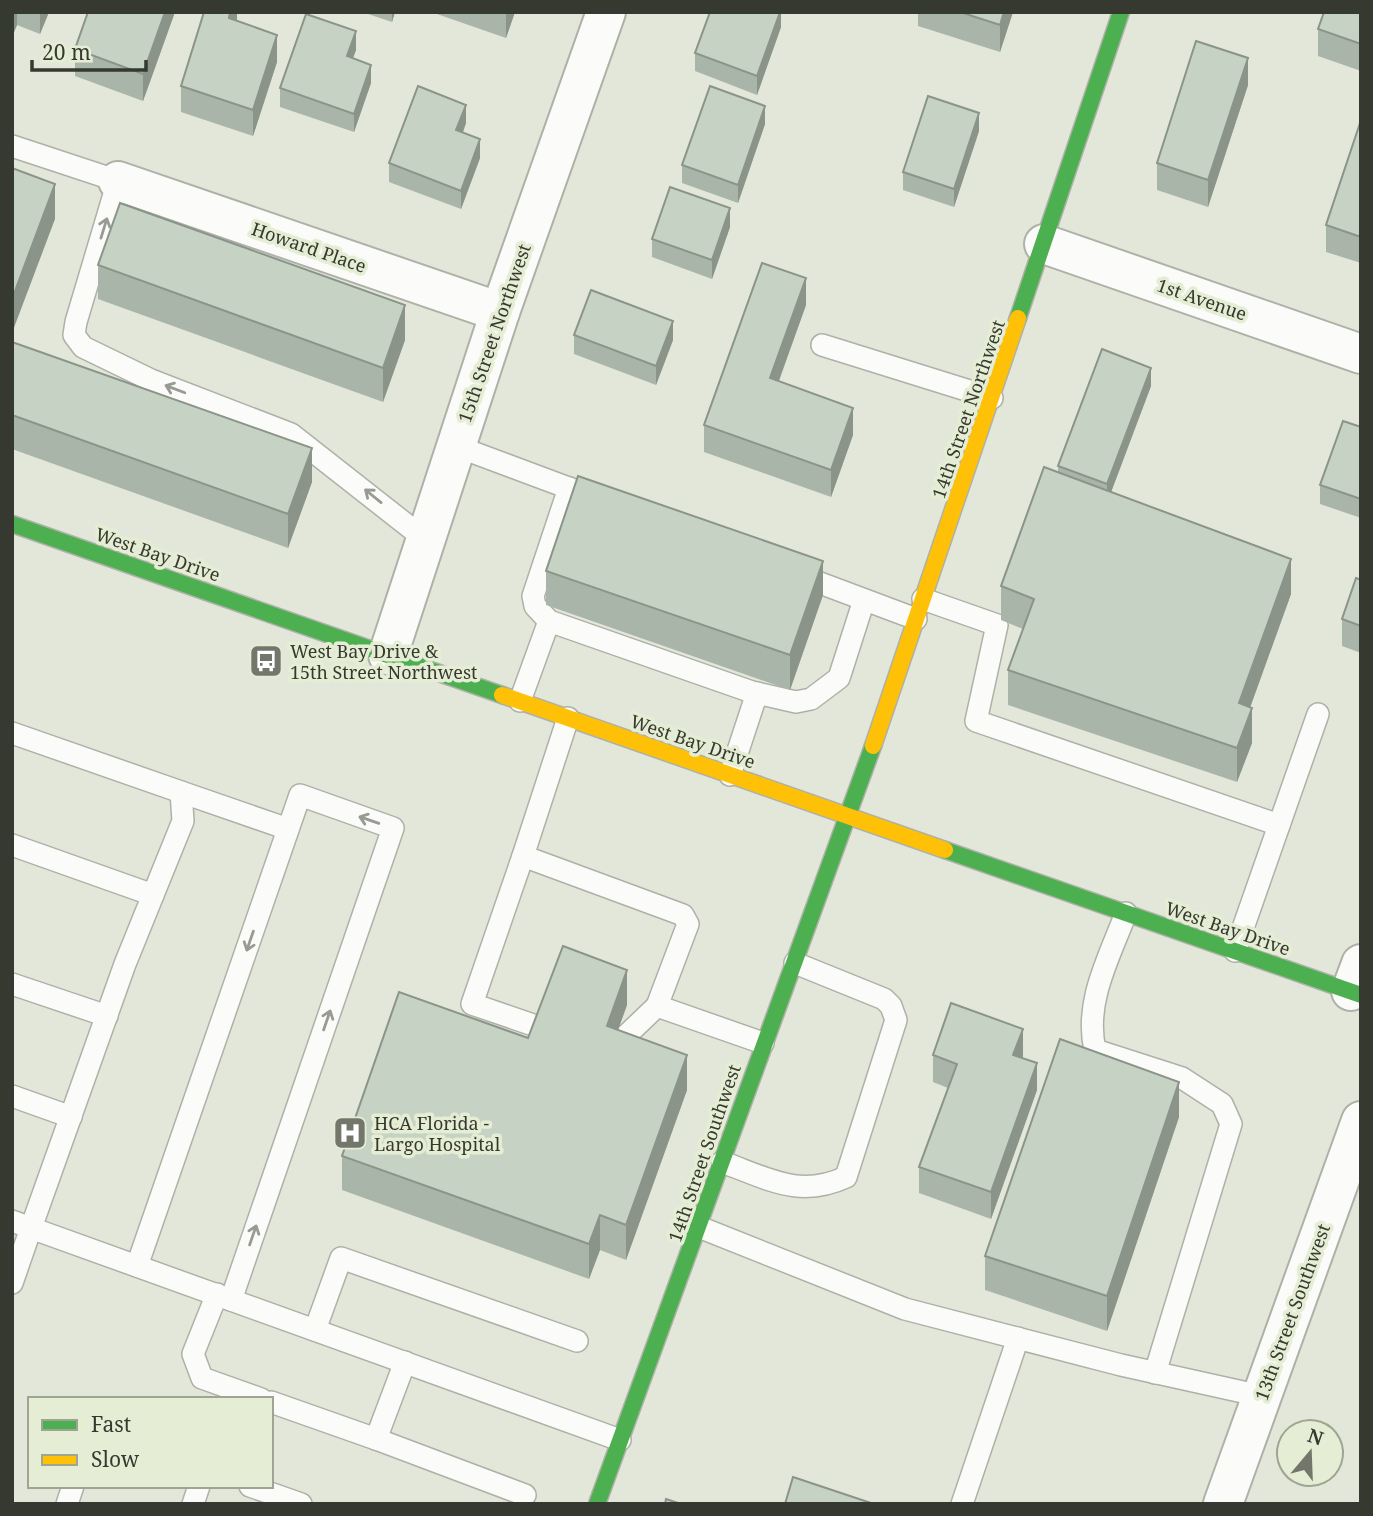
<svg xmlns="http://www.w3.org/2000/svg" width="1373" height="1516" viewBox="0 0 1373 1516" font-family="'Noto Serif',serif">
  <style>
    .lines { fill: none; stroke-linecap: round; stroke-linejoin: round }
    .lane-casing { stroke: #aeb1a7; stroke-width: 24 }
    .street-casing { stroke: #aeb1a7; stroke-width: 42 }
    .fast-casing { stroke: #aeb1a7; stroke-width: 19 }
    .slow-casing { stroke: #aeb1a7; stroke-width: 19 }
    .lane { stroke: #fbfbf9; stroke-width: 21 }
    .street { stroke: #fbfbf9; stroke-width: 38 }
    .fast { stroke: #4caf50; stroke-width: 16 }
    .slow { stroke: #ffc107; stroke-width: 16 }
    .wall { fill: #aab5a9 }
    .shaded-wall { fill: #8b9489 }
    .building { fill: #c6d3c4; stroke: #8b9489; stroke-width: 2 }
    .oneway { stroke: #989a94 }
    .labels { text-anchor: middle; dominant-baseline: central; stroke-width: 7; stroke-linejoin: round; paint-order: stroke }
    .street-label { font-size: 18px; fill: #36392f; stroke: #e5edd4 }
    .poi-label { font-size: 18px; fill: #36392f; stroke: #e5edd4; text-anchor: start }
  </style>
  <rect width="100%" height="100%" fill="#e3e7da"/>
  <g class="lines">
    <defs>
      <g id="lane">
        <polyline points="12,146 118,181 76,322 74,335 83,347 151,380 291,434 426,540"/>
        <polyline points="822,345 992,398"/>
        <polyline points="456,446 582,493"/>
        <polyline points="569,488 533,596 535,606 549,621 752,692 796,702 811,699 839,678 864,600"/>
        <polyline points="796,574 916,619"/>
        <polyline points="923,599 997,625 976,721 1279,825"/>
        <polyline points="520,701 549,621"/>
        <polyline points="568,718 523,856 683,915 688,924 657,1006 763,1043"/>
        <polyline points="12,733 181,792 183,821 125,964 31,1228 620,1440"/>
        <polyline points="730,775 757,693"/>
        <polyline points="181,792 288,829"/>
        <polyline points="12,845 153,895"/>
        <polyline points="523,856 472,1004 545,1029"/>
        <path d="M1126,913C1109,958 1084,1002 1095,1050L1182,1078L1222,1104L1231,1124L1155,1373"/>
        <polyline points="1235,951 1318,714"/>
        <polyline points="12,984 107,1016"/>
        <polyline points="611,1050 657,1006"/>
        <polyline points="12,1096 71,1117"/>
        <path d="M722,1162C767,1178 799,1199 846,1177L896,1020L891,1006L884,999L795,963"/>
        <polyline points="12,1221 31,1228 12,1283"/>
        <polyline points="699,1227 905,1309 1121,1365 1261,1396"/>
        <polyline points="137,1266 300,795 393,828 231,1300"/>
        <polyline points="217,1294 193,1354 202,1378 261,1399"/>
        <polyline points="315,1330 341,1258 577,1341"/>
        <polyline points="271,1402 376,1439 405,1362"/>
        <polyline points="376,1439 525,1495"/>
        <polyline points="250,1486 301,1504"/>
        <polyline points="67,1504 73,1486"/>
        <polyline points="193,1504 199,1486"/>
        <polyline points="962,1504 1018,1338"/>
      </g>
      <g id="street">
        <polyline points="118,181 500,312"/>
        <polyline points="1044,244 1361,354"/>
        <polyline points="388,655 500,312 606,12"/>
        <polyline points="1351,991 1361,964"/>
        <polyline points="1223,1504 1361,1121"/>
      </g>
      <g id="fast">
        <polyline points="1018,318 1121,12"/>
        <polyline points="12,524 502,695"/>
        <polyline points="945,850 1361,995"/>
        <polyline points="597,1504 873,746"/>
      </g>
      <g id="slow">
        <polyline points="502,695 945,850"/>
        <polyline points="873,746 1018,318"/>
      </g>
    </defs>
    <!-- lane casing -->
    <use href="#lane" class="lane-casing"/>
    <!-- street casing -->
    <use href="#street" class="street-casing"/>
    <!-- fast casing -->
    <use href="#fast" class="fast-casing"/>
    <!-- slow casing -->
    <use href="#slow" class="slow-casing"/>
    <!-- lane -->
    <use href="#lane" class="lane"/>
    <!-- street -->
    <use href="#street" class="street"/>
    <!-- fast -->
    <use href="#fast" class="fast"/>
    <!-- slow -->
    <use href="#slow" class="slow"/>
  </g>
  <!-- wall -->
  <g class="wall">
    <polygon points="12,12 49,12 40,34 17,25 12,37"/>
    <polygon points="175,12 143,101 75,76 75,49"/>
    <polygon points="237,12 237,21 277,62 253,136 181,112 181,86"/>
    <polygon points="362,12 395,12 392,22"/>
    <polygon points="431,12 515,12 506,38"/>
    <polygon points="781,12 781,27 757,95 695,71 695,53"/>
    <polygon points="918,12 1013,12 1000,52 918,26"/>
    <polygon points="1361,12 1361,71 1318,56 1318,29"/>
    <polygon points="356,50 353,58 371,83 354,132 280,107 280,88"/>
    <polygon points="1248,85 1208,207 1157,190 1157,163"/>
    <polygon points="1361,120 1361,263 1326,252 1326,225"/>
    <polygon points="466,123 463,133 480,158 461,209 389,182 389,163"/>
    <polygon points="765,124 738,203 682,183 682,165"/>
    <polygon points="979,131 954,207 903,190 903,172"/>
    <polygon points="730,227 712,279 652,257 652,239"/>
    <polygon points="98,265 405,340 383,402 98,299"/>
    <polygon points="806,305 779,381 853,435 831,497 704,452 704,425"/>
    <polygon points="574,335 673,340 656,385 574,354"/>
    <polygon points="12,342 312,482 288,548 12,449"/>
    <polygon points="1151,386 1111,492 1291,594 1250,708 1252,743 1237,782 1008,705 1008,670 1023,629 1001,620 1001,586 1058,472 1058,466"/>
    <polygon points="1361,427 1361,518 1320,504 1320,485"/>
    <polygon points="546,571 823,595 790,690 546,605"/>
    <polygon points="1361,580 1361,653 1342,646 1342,619"/>
    <polygon points="627,1005 618,1030 687,1090 626,1260 600,1250 589,1279 342,1190 342,1156 528,1038"/>
    <polygon points="933,1055 1023,1056 1022,1058 1037,1090 991,1219 919,1193 919,1167 948,1088 933,1082"/>
    <polygon points="1179,1117 1107,1331 985,1290 985,1256"/>
  </g>
  <!-- shaded-wall -->
  <g class="shaded-wall">
    <polygon points="12,12 17,12 17,25 12,37"/>
    <polygon points="40,12 49,12 40,34"/>
    <polygon points="165,12 175,12 143,101 143,74"/>
    <polygon points="230,12 237,12 237,21 229,18"/>
    <polygon points="392,12 395,12 392,22"/>
    <polygon points="506,12 515,12 506,38"/>
    <polygon points="780,12 781,12 781,27 757,95 757,76"/>
    <polygon points="1004,12 1013,12 1000,52 1000,25"/>
    <polygon points="356,31 356,50 347,74 347,56"/>
    <polygon points="277,35 277,62 253,136 253,110"/>
    <polygon points="1248,58 1248,85 1208,207 1208,180"/>
    <polygon points="371,65 371,83 354,132 354,114"/>
    <polygon points="466,105 466,123 456,149 456,130"/>
    <polygon points="765,106 765,124 738,203 738,185"/>
    <polygon points="979,113 979,131 954,207 954,189"/>
    <polygon points="480,139 480,158 461,209 461,191"/>
    <polygon points="55,184 55,219 12,333 12,299"/>
    <polygon points="730,208 730,227 712,279 712,260"/>
    <polygon points="806,278 806,305 770,405 770,378"/>
    <polygon points="405,305 405,340 383,402 383,368"/>
    <polygon points="673,321 673,340 656,385 656,366"/>
    <polygon points="1151,368 1151,386 1107,503 1107,484"/>
    <polygon points="853,408 853,435 831,497 831,470"/>
    <polygon points="312,448 312,482 288,548 288,514"/>
    <polygon points="1291,559 1291,594 1239,738 1239,703"/>
    <polygon points="823,561 823,595 790,690 790,655"/>
    <polygon points="1252,708 1252,743 1237,782 1237,748"/>
    <polygon points="627,970 627,1005 607,1060 607,1026"/>
    <polygon points="1023,1029 1023,1056 1013,1082 1013,1055"/>
    <polygon points="687,1055 687,1090 626,1260 626,1225"/>
    <polygon points="1037,1063 1037,1090 991,1219 991,1192"/>
    <polygon points="1179,1082 1179,1117 1107,1331 1107,1296"/>
    <polygon points="600,1215 600,1250 589,1279 589,1244"/>
  </g>
  <!-- building -->
  <g class="building">
    <polygon points="88,12 165,12 143,74 75,49"/>
    <polygon points="204,12 230,12 229,18 277,35 253,110 181,86"/>
    <polygon points="710,12 780,12 757,76 695,53"/>
    <polygon points="960,12 1004,12 1000,25"/>
    <polygon points="1324,12 1361,12 1361,44 1318,29"/>
    <polygon points="306,14 356,31 347,56 371,65 354,114 280,88"/>
    <polygon points="1196,41 1248,58 1208,180 1157,163"/>
    <polygon points="418,86 466,105 456,130 480,139 461,191 389,163"/>
    <polygon points="710,86 765,106 738,185 682,165"/>
    <polygon points="928,96 979,113 954,189 903,172"/>
    <polygon points="1361,120 1361,237 1326,225"/>
    <polygon points="12,168 55,184 12,299"/>
    <polygon points="670,187 730,208 712,260 652,239"/>
    <polygon points="120,203 405,305 383,368 98,265"/>
    <polygon points="762,263 806,278 770,378 853,408 831,470 704,425"/>
    <polygon points="591,290 673,321 656,366 574,335"/>
    <polygon points="12,342 312,448 288,514 12,415"/>
    <polygon points="1102,349 1151,368 1107,484 1058,466"/>
    <polygon points="1343,421 1361,427 1361,499 1320,485"/>
    <polygon points="1044,467 1291,559 1239,703 1252,708 1237,748 1008,670 1034,599 1001,586"/>
    <polygon points="578,476 823,561 790,655 546,571"/>
    <polygon points="1356,578 1361,580 1361,626 1342,619"/>
    <polygon points="563,946 627,970 607,1026 687,1055 626,1225 600,1215 589,1244 342,1156 399,992 528,1038"/>
    <polygon points="951,1003 1023,1029 1013,1055 1037,1063 991,1192 919,1167 957,1064 933,1055"/>
    <polygon points="1060,1039 1179,1082 1107,1296 985,1256"/>
    <polygon points="793,1477 874,1504 785,1504"/>
    <polygon points="666,1499 681,1504 665,1504"/>
  </g>
  <!-- one-way arrows -->
  <defs><path id="oneway-shaft" d="M-6 0H5M1.5-3L5.5 0L1.5 3" fill="none" stroke-width="1.6" stroke-linecap="round" stroke-linejoin="round" transform="scale(1.75)"/></defs>
  <g class="oneway">
    <use href="#oneway-shaft" transform="translate(104 228) rotate(-73)"/>
    <use href="#oneway-shaft" transform="translate(175 389) rotate(-159)"/>
    <use href="#oneway-shaft" transform="translate(373 496) rotate(-141)"/>
    <use href="#oneway-shaft" transform="translate(369 820) rotate(-161)"/>
    <use href="#oneway-shaft" transform="translate(250 941) rotate(109)"/>
    <use href="#oneway-shaft" transform="translate(327 1020) rotate(-71)"/>
    <use href="#oneway-shaft" transform="translate(253 1235) rotate(-71)"/>
  </g>
  <!-- icons -->
  <defs>
    <symbol id="bus-square" viewBox="-11 -11 22 22"><rect x="-9" y="-9" width="18" height="18" rx="4" fill="#73766b" stroke="#e5edd4"/><path d="M-5-6H5V4H4V6H2V4H-2V6H-4V4H-5ZM-3.5-4V0h7V-4ZM-3.5 1.2v1.5H-2V1.2ZM2 1.2v1.5H3.5V1.2Z" fill="#fff"/></symbol>
    <symbol id="hospital-square" viewBox="-11 -11 22 22"><rect x="-9" y="-9" width="18" height="18" rx="4" fill="#73766b" stroke="#e5edd4"/><path d="M-5-5h3v3.5h4V-5h3V5h-3V1.5h-4V5h-3Z" fill="#fff"/></symbol>
  </defs>
  <g fill-rule="evenodd">
    <use href="#bus-square" x="247" y="642" width="38" height="38"/>
    <use href="#hospital-square" x="331" y="1114" width="38" height="38"/>
  </g>
  <g class="labels">
    <!-- street labels -->
    <g class="street-label">
      <text transform="translate(309 247) rotate(19)">Howard Place</text>
      <text transform="translate(1202 299) rotate(19)">1st Avenue</text>
      <text transform="translate(494 333) rotate(-71)">15th Street Northwest</text>
      <text transform="translate(968 409) rotate(-71)">14th Street Northwest</text>
      <text transform="translate(158 554) rotate(19)">West Bay Drive</text>
      <text transform="translate(693 741) rotate(19)">West Bay Drive</text>
      <text transform="translate(1228 928) rotate(19)">West Bay Drive</text>
      <text transform="translate(704 1153) rotate(-71)">14th Street Southwest</text>
      <text transform="translate(1292 1312) rotate(-70)">13th Street Southwest</text>
    </g>
    <!-- poi labels -->
    <g class="poi-label">
      <text x="290" y="651">West Bay Drive &amp;<tspan x="290" dy="21">15th Street Northwest</tspan></text>
      <text x="374" y="1123">HCA Florida -<tspan x="374" dy="21">Largo Hospital</tspan></text>
    </g>
  </g>
  <!-- border -->
  <rect width="1373" height="1516" fill="none" stroke="#36392f" stroke-width="28"/>
  <!-- legend -->
  <rect x="28" y="1397" width="245" height="91" fill="#e5edd4" stroke="#9fa592" stroke-width="2"/>
  <rect x="42" y="1420" width="35" height="10" fill="#4caf50" stroke="#9fa592" stroke-width="2"/>
  <text x="91" y="1432" font-size="21" fill="#36392f">Fast</text>
  <rect x="42" y="1455" width="35" height="10" fill="#ffc107" stroke="#9fa592" stroke-width="2"/>
  <text x="91" y="1467" font-size="21" fill="#36392f">Slow</text>
  <!-- north arrow -->
  <g transform="translate(1310 1453) rotate(19)"><circle r="33" fill="#e5edd4" stroke="#9fa592" stroke-width="2"/>
  <path d="M0-5L12 26L0 18L-12 26Z" fill="#73766b"/>
  <text y="-10" font-size="19" font-weight="bold" text-anchor="middle" fill="#36392f">N</text>
  </g>
  <!-- scale -->
  <path d="M32 60v10h114v-10" fill="none" stroke="#36392f" stroke-width="3.5"/>
  <text x="42" y="60" font-size="21" fill="#36392f" stroke="#e5edd4" stroke-width="5" paint-order="stroke">20 m</text>
</svg>
